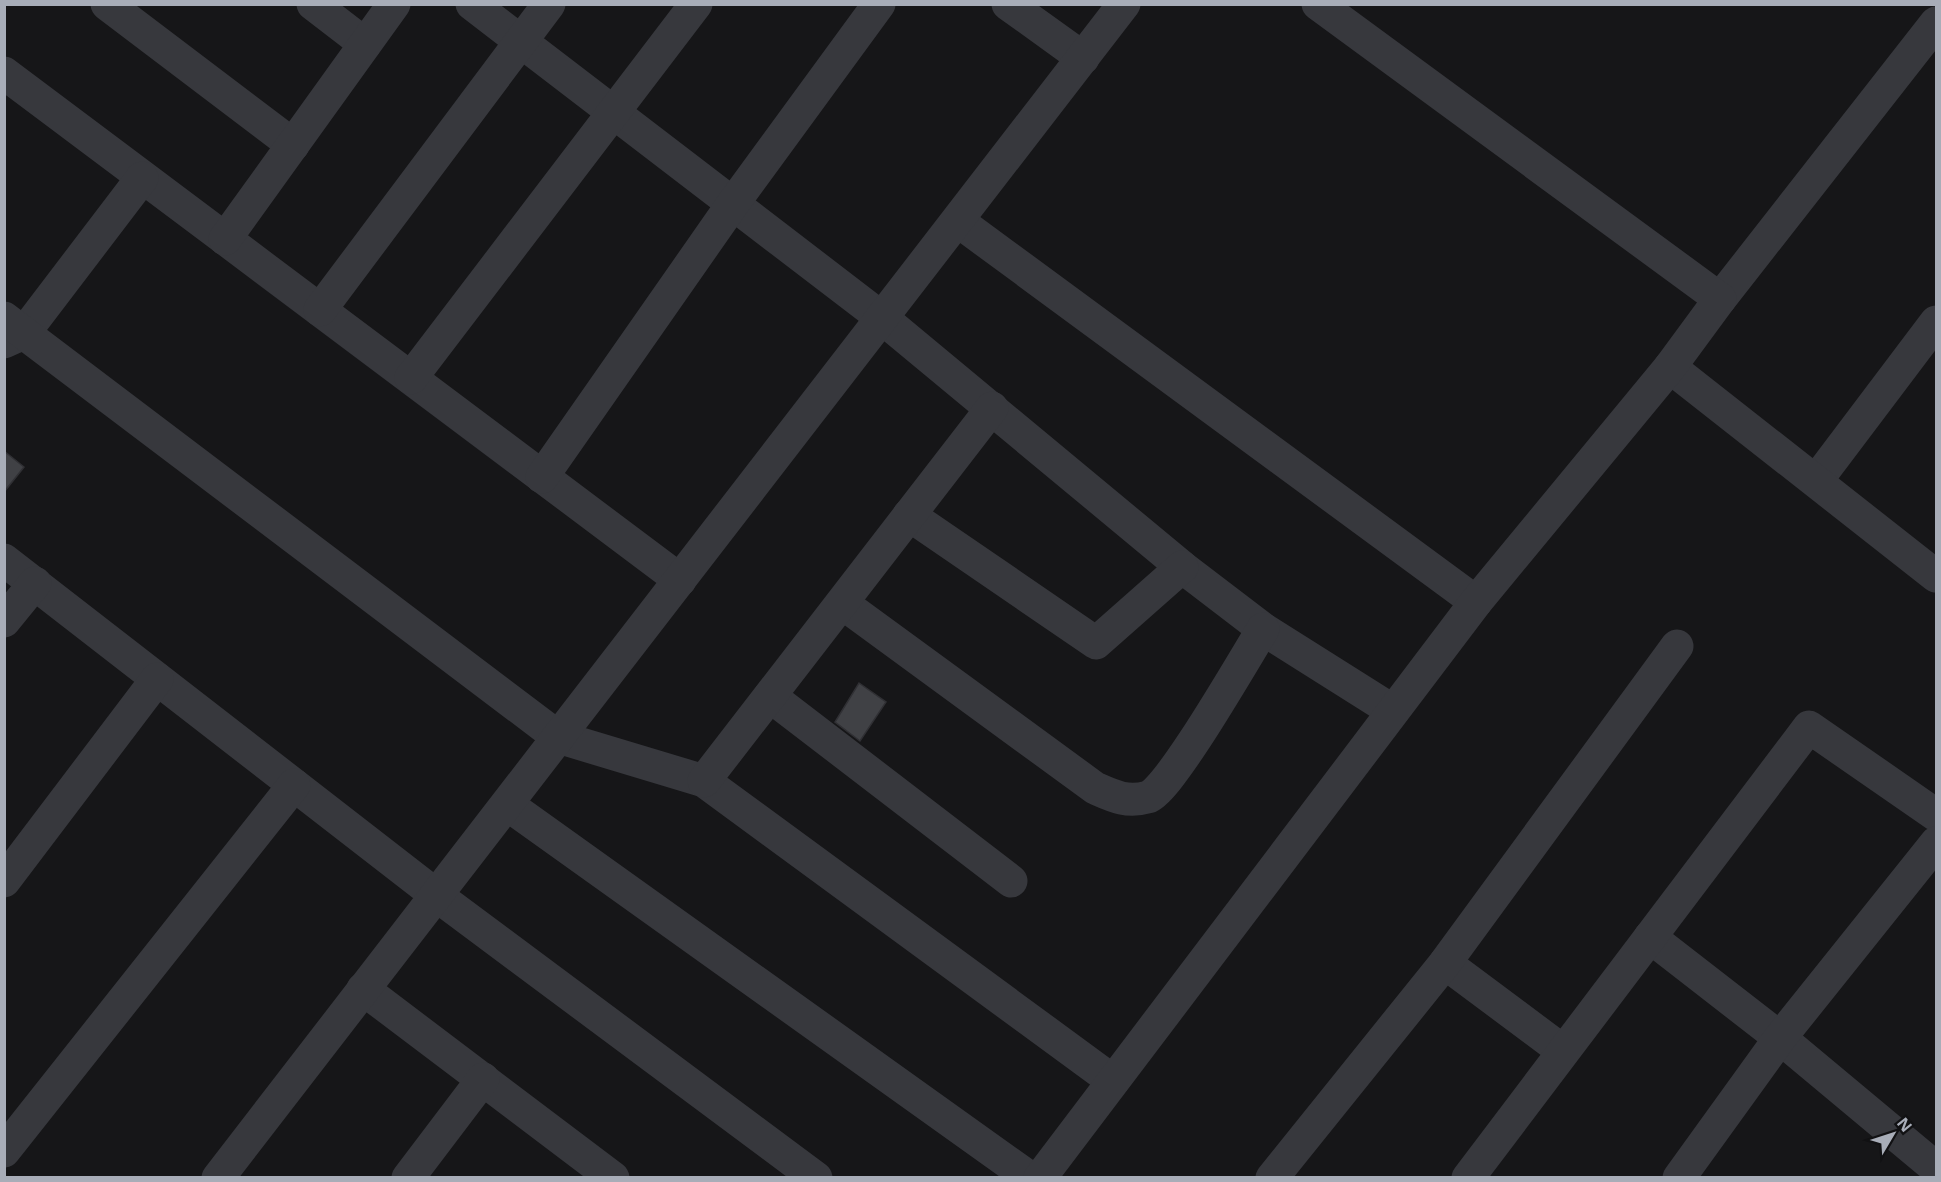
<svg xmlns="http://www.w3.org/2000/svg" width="1941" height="1182" viewBox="0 0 1941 1182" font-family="'Noto Sans',sans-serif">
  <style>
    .building { fill: #404145; stroke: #303034; stroke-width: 1.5 }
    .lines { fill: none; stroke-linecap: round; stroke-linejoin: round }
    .minor { stroke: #37383d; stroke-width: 33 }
    .tertiary { stroke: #37383d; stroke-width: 33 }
  </style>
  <rect width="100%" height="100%" fill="#161618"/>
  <!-- building -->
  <g class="building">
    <polygon points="4,451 24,467 4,492"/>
    <polygon points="859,683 886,702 860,741 835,722"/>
  </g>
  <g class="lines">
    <!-- minor -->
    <g class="minor">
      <polyline points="107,4 293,145"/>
      <polyline points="313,4 365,44"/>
      <polyline points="472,4 882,318 1182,567 1263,629 1393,711"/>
      <polyline points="1008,4 1083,58"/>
      <polyline points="4,73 680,580"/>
      <polyline points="958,221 1476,602"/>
      <polyline points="225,239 394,4"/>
      <polyline points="1720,299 1936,23"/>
      <polyline points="320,310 549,4"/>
      <polyline points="4,342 24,333 142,178"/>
      <polyline points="411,378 696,4"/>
      <polyline points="542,477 732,205 879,4"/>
      <polyline points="1816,481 1936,322"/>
      <polyline points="909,515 1096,643 1182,567"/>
      <polyline points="4,560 436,895 816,1178"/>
      <path d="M842,603L1095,788C1113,796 1127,803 1148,797C1169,791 1246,656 1263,629"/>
      <polyline points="4,621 35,583"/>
      <polyline points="770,696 1011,881"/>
      <polyline points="558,737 704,781 1113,1081"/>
      <polyline points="704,781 992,408"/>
      <polyline points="508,805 1030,1178"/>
      <polyline points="4,881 157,679"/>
      <polyline points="1650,937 1780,1038 1936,1168"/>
      <polyline points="1445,963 1563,1051"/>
      <polyline points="363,989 613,1178"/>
      <polyline points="4,1151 294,785"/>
      <polyline points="408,1178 483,1079"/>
      <polyline points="1272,1178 1445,963 1677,646"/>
      <polyline points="1468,1178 1809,727 1936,815"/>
      <polyline points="1679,1178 1780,1038 1936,843"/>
    </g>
    <!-- tertiary -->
    <g class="tertiary">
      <polyline points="4,318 558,737"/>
      <polyline points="1670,367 1936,576"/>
      <polyline points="218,1178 1124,4"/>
      <polyline points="1040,1178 1476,602 1670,367 1720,299 1318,4"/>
    </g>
  </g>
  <!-- border -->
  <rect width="1941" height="1182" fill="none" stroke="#a8adb8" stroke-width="12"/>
  <!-- north arrow -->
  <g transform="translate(1893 1134) rotate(51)" stroke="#111113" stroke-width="4.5" paint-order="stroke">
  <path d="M0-4.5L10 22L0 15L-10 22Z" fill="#a8adb8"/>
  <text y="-9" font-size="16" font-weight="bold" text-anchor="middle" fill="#a8adb8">N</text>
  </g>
</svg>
